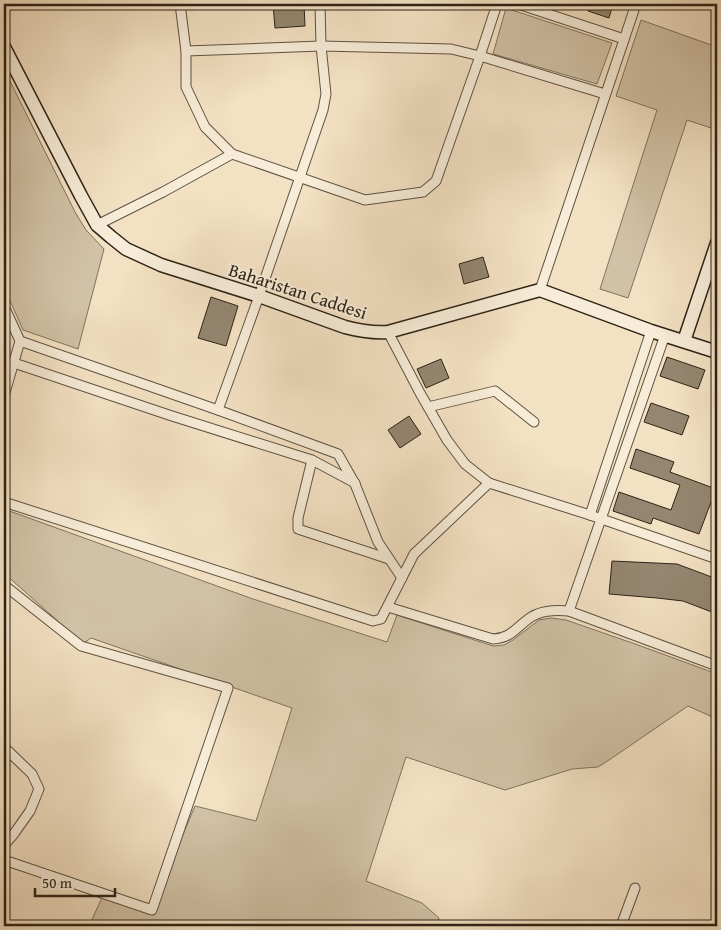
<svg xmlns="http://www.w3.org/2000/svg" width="721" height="930" viewBox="0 0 721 930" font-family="'Gentium Book Plus',serif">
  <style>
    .green { fill: #d1c1a6; stroke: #7f725e }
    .building { fill: #948670; stroke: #2d2316 }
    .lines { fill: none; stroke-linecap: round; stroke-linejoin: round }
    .lane-casing { stroke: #5e5241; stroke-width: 7 }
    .street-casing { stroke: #5e5241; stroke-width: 11 }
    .secondary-casing { stroke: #2d2316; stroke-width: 15 }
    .lane { stroke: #f7ecd8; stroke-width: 4.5 }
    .street { stroke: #f7ecd8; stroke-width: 9 }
    .secondary { stroke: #f7ecd8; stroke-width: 12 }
    .labels { text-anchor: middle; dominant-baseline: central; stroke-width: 4; stroke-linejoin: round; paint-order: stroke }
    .street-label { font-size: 18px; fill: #2d2316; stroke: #f7ecd8 }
  </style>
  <rect width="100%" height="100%" fill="#f3e1c3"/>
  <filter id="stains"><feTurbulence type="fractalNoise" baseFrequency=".004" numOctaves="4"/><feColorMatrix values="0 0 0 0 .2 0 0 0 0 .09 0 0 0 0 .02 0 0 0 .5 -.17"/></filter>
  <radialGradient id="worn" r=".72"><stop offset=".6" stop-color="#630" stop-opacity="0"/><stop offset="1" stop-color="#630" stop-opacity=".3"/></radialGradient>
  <!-- green -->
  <g class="green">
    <polygon points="506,8 612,43 597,84 493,54"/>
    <polygon points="641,20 717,47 717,130 687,120 628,298 600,289 657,110 616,96"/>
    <polygon points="4,69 75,212 86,230 104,249 78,349 23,330 4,287"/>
    <polygon points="4,509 253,599 387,642 397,615 493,646 504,645 513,640 539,620 551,618 566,620 638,645 717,674 717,719 688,706 609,760 598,767 572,769 505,790 406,757 366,881 422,903 439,918 436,926 89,926 105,891 152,907 195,806 256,821 292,708 91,638 84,643 69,631 4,573"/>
  </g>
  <!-- building -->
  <g class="building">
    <polygon points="273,4 304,4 305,26 275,28"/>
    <polygon points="590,4 613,4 609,18 588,11"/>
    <polygon points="483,257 489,277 464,284 459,264"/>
    <polygon points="211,297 238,306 226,346 198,338"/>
    <polygon points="667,357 705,370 698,389 660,376"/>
    <polygon points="441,359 449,378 426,388 417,369"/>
    <polygon points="651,403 689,416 682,435 644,422"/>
    <polygon points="409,416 421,434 400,448 388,430"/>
    <polygon points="636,449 674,462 670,472 716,489 699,534 653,518 651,524 613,511 619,492 671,510 680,485 630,468"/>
    <polygon points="612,561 677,564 717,579 717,614 683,601 657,598 609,594"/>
  </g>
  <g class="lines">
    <defs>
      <polyline id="lane" points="666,4 679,6 680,4"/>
      <g id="street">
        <polyline points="180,4 186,51 321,46 451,49 480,56 497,4"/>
        <polyline points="518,4 624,39"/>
        <polyline points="186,51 186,87 205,127 232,154 365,200 423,192 436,181 480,56 605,94"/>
        <polyline points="97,225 163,192 232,154"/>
        <polyline points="540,290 636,4"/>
        <polyline points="4,306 20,341 4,396"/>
        <polyline points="388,332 420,393 447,440 465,464 489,483"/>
        <polyline points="20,341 218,410 338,454 355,484 378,542 402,578"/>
        <polyline points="14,363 172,416 312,460 355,483"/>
        <polyline points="428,407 495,391 534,422"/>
        <polyline points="218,410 259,296 323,110 326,94 321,46 320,4"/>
        <polyline points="312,460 298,518 298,529 389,559"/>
        <polyline points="4,502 373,621 381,619 414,554 489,483 590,515 717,559"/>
        <polyline points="590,515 651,331"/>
        <polyline points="4,585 81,646 228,688 152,910 4,860"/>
        <path d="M388,607L493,639C510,638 514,630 527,620C539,610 554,610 569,611L717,666"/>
        <polyline points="569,611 665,335"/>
        <polyline points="4,747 32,774 39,789 30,811 13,835 4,845"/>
        <polyline points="621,926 635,888"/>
      </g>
      <g id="secondary">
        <path d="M4,47L81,196L97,225L111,237L126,249L161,265L259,296L345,327C360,331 373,333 388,332L540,290L651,331L717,352"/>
        <polyline points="684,341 717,243"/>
      </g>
    </defs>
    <!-- lane casing -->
    <use href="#lane" class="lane-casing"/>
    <!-- street casing -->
    <use href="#street" class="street-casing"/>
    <!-- secondary casing -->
    <use href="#secondary" class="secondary-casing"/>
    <!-- lane -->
    <use href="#lane" class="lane"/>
    <!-- street -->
    <use href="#street" class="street"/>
    <!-- secondary -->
    <use href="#secondary" class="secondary"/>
  </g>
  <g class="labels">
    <!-- street labels -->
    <g class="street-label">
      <text transform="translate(298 291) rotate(18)">Baharistan Caddesi</text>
    </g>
  </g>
  <!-- margin -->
  <rect width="721" height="930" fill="none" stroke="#f3e1c3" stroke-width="20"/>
  <rect x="5" y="5" width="711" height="920" fill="none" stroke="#2d2316" stroke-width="2.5"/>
  <rect x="10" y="10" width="701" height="910" fill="none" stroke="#2d2316"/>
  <!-- scale -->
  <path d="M35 888v8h80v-8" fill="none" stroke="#2d2316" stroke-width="2.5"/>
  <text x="42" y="888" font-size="15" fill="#2d2316" stroke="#f7ecd8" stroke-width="4" paint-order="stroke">50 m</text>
  <rect width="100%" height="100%" filter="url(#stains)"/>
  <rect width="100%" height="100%" fill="url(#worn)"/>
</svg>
